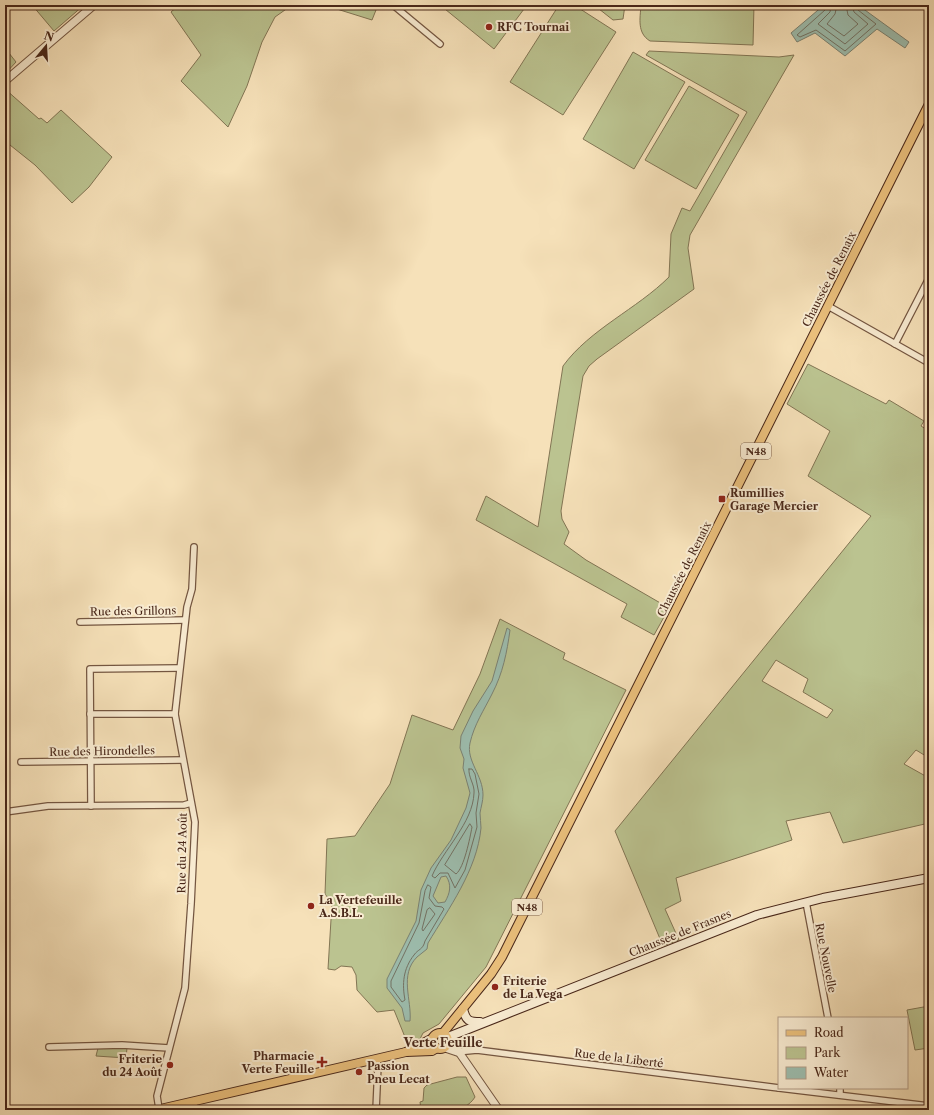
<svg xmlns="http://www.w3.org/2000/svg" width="934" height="1115" viewBox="0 0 934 1115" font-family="'Libre Caslon Text',serif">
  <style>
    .green { fill: #bbc390; stroke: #827554; fill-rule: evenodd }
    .water { fill: #9dbeaf; stroke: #7b8273; fill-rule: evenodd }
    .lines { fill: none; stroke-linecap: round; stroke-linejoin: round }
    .shore { stroke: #737264; stroke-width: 1 }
    .minor-casing { stroke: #745641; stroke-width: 8 }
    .tertiary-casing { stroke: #745641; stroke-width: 9 }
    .secondary-casing { stroke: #492719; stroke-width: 10 }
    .primary-casing { stroke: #492719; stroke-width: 10 }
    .minor { stroke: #f9ecd2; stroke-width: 5.5 }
    .tertiary { stroke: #f9ecd2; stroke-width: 7 }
    .secondary { stroke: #f9ecd2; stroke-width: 8 }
    .primary { stroke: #ebc07c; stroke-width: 8 }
    .poi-dot { fill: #8f2418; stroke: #f9ecd2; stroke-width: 1.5 }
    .labels { text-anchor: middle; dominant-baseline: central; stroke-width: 4; stroke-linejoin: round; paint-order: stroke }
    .shield { fill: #f9ecd2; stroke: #7e6250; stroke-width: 1 }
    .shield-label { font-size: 10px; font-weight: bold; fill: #492719 }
    .poi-label { font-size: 11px; font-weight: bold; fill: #492719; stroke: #f9ecd2; text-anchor: start }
    .street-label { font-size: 11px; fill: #492719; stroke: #f9ecd2 }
    .neighbourhood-label { font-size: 12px; font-weight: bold; fill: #492719; stroke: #f9ecd2 }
  </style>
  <rect width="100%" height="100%" fill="#f6e1b9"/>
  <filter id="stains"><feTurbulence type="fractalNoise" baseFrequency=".005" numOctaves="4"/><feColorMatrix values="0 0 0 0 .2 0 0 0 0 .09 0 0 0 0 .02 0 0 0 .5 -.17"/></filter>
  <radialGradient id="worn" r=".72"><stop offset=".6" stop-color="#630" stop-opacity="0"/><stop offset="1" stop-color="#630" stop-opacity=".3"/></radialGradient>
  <!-- green -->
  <g class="green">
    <polygon points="32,5 84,5 54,31"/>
    <polygon points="179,5 292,5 275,17 262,42 247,86 228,127 181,81 201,55 171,12"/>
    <polygon points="324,5 378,5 372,20"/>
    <polygon points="440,5 527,5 494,49"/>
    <polygon points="559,5 574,5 616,32 563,115 510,82"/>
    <polygon points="594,5 625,5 623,19 613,20"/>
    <path d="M641,5H754L753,45L650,41C637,33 640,19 641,5Z"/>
    <polygon points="5,48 16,62 5,74"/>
    <path d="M649,51L779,57L794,55L690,235L688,248L694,289L597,359L589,366L583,376L561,511L562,519L569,532L564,544L586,560L669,608L654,635L621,617L627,604L476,520L486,496L538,527L563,366C590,329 637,309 669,277L671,234L682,208L690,211L747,112L646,55Z"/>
    <polygon points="633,52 685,82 634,169 583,139"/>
    <polygon points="689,86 739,115 696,189 645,160"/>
    <polygon points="5,89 39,119 41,118 47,123 61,110 112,157 89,187 72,203 35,165 5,141"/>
    <path d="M808,364L886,404L889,400L924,421L921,426L929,431V758L916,750L904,764L929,778V823L843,843L830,812L786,821L792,840L676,878L681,901L665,909L679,940L663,946L615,831L871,516L808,476L830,431L787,404ZM776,660L808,679L803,692L833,710L827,718L762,681Z"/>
    <polygon points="500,619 565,653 563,659 626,690 486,967 439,1024 423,1033 420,1039 407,1042 394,1010 377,1012 357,990 356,975 352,967 341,966 335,970 328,969 332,903 325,894 327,839 355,836 390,784 412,715 453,730 480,674"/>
    <polygon points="929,1006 929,1048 915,1050 907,1010"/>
    <polygon points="98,1048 127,1048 126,1058 96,1056"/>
    <path d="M457,1077H466L475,1097C464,1115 440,1110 421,1110L420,1102L423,1101L424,1088L427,1085Z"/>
  </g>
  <!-- water -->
  <g class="water">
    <polygon points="824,5 858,5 909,42 905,48 877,29 845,56 815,33 797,42 791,33"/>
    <path d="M507,628L510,630C507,652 503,673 492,694C484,710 474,725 470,743C466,761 483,775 483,795C483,801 481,807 480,813C480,818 481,823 481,828C477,870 449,908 428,943L427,949C424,952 420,954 417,957C399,975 412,1000 410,1021H405L402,1008L387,988V979L416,921L421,890L431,868L451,840L466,808L470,793L463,768L464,759L460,748L461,736L473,711L492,681ZM446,876C452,885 450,893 445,902L438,903L433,896L441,877Z"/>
  </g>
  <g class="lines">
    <!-- shore -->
    <g class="shore">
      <polyline points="826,5 825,10 797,35 800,37 816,30 845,51 876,24 858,10 857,5"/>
      <polyline points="831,5 830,12 818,24 845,44 868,24 854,12 852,5"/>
      <polyline points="837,5 835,14 827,24 844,36 858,24 848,15 846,5"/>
      <path d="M469,769H472L475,774L479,794L476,813L477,827L465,870L455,888L448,873H440L435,878L432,876C443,850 473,823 474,793C475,785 468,777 469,769Z"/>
      <path d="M470,824L472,827C470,838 464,868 456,874L445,865Z"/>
      <path d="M428,885L431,887L429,898L435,906L442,907L444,909L425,941C423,950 418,949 414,955C403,969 402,984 405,1000L402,1002L391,987V981L419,923L425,891Z"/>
      <polygon points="430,908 435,914 423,931 422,929 427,910"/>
    </g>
    <defs>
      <g id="minor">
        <polyline points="393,5 440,44"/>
        <polyline points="828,306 929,363"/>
        <polyline points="895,344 929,278"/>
        <polyline points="80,622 185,620"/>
        <polyline points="90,714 175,714"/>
        <polyline points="21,762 183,760"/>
        <polyline points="91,806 90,669 179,668"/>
        <polyline points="5,812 48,806 184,805 191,803"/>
        <polyline points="806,902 828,1018"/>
        <polyline points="49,1047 122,1045 169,1048"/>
        <polyline points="457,1052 477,1050 779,1088"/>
        <polyline points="779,1088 929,1106"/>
        <polyline points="840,1095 840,1088"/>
        <polyline points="193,1101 195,1110"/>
        <polyline points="159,1109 157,1096 185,988 191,904 195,822 175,714 187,607 192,589 194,547"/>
        <polyline points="376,1110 378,1065 376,1059"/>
      </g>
      <g id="tertiary">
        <polyline points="5,81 94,5"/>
        <polyline points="449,1041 454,1045 499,1110"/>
        <polyline points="445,1048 457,1052"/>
      </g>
      <g id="secondary">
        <path d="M463,1009C466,1021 469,1022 480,1022"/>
        <polyline points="448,1037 757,915 823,898 929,878"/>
      </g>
      <g id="primary">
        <circle cx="440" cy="1041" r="8"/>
        <polyline points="443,1033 491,974 502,957 929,104"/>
        <polyline points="406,1052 432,1051 437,1048"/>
        <polyline points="156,1110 406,1052 433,1038"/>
      </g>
    </defs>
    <!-- minor casing -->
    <use href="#minor" class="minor-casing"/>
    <!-- tertiary casing -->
    <use href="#tertiary" class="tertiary-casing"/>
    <!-- secondary casing -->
    <use href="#secondary" class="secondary-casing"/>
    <!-- primary casing -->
    <use href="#primary" class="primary-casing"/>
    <!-- minor -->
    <use href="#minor" class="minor"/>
    <!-- tertiary -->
    <use href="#tertiary" class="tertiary"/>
    <!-- secondary -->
    <use href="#secondary" class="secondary"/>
    <!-- primary -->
    <use href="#primary" class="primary"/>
  </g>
  <!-- markers -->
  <g class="poi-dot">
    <circle cx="489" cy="27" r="4"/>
    <rect x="718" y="495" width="8" height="8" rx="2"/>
    <circle cx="311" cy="906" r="4"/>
    <circle cx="495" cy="987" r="4"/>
    <path d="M320 1056h4v4h4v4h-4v4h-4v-4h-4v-4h4z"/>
    <circle cx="170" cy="1065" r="4"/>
    <circle cx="359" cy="1072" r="4"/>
  </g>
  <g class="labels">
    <!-- shield labels -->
    <g class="shield">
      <rect x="741" y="443" width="30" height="16" rx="3"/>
      <rect x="512" y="899" width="30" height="16" rx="3"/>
    </g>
    <g class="shield-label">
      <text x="756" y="451">N48</text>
      <text x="527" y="907">N48</text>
    </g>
    <!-- poi labels -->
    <g class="poi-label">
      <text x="497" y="27">RFC Tournai</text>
      <text x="730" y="493">Rumillies<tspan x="730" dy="13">Garage Mercier</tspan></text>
      <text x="319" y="900">La Vertefeuille<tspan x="319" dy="13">A.S.B.L.</tspan></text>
      <text x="503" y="981">Friterie<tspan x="503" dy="13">de La Vega</tspan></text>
      <text x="314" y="1056" text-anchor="end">Pharmacie<tspan x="314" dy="13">Verte Feuille</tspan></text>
      <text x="162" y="1059" text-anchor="end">Friterie<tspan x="162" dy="13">du 24 Août</tspan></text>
      <text x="367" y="1066">Passion<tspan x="367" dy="13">Pneu Lecat</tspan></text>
    </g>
    <!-- street labels -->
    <g class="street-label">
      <text transform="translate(829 279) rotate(-63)">Chaussée de Renaix</text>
      <text transform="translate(684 569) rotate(-63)">Chaussée de Renaix</text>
      <text transform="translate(133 611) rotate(-1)">Rue des Grillons</text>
      <text transform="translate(102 751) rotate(-1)">Rue des Hirondelles</text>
      <text transform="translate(182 853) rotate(-89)">Rue du 24 Août</text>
      <text transform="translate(680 933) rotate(-22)">Chaussée de Frasnes</text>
      <text transform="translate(826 958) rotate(79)">Rue Nouvelle</text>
      <text transform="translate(619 1058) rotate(7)">Rue de la Liberté</text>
    </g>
    <!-- neighbourhood labels -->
    <g class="neighbourhood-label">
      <text x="443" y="1042">Verte Feuille</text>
    </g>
  </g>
  <!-- margin -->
  <rect width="934" height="1115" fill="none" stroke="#f6e1b9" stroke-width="20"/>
  <rect x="6" y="6" width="922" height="1103" fill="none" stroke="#492719" stroke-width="2"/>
  <rect x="10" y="10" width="914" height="1095" fill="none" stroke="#492719"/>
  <!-- legend -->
  <rect x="778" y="1017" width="130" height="72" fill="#f9ecd2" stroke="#b39d88"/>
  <rect x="786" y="1030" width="20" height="6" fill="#ebc07c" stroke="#b39d88"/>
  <text x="814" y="1037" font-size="12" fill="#492719">Road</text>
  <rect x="786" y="1047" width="20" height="12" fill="#bbc390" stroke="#b39d88"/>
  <text x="814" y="1057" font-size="12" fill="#492719">Park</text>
  <rect x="786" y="1067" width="20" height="12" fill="#9dbeaf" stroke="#b39d88"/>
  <text x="814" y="1077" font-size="12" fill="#492719">Water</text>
  <!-- north arrow -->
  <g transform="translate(46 46) rotate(18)" stroke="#f9ecd2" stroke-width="3" paint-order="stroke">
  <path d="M0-3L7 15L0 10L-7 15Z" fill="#492719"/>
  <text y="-6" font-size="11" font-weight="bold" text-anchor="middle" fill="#492719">N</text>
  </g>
  <rect width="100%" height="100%" filter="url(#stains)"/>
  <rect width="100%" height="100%" fill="url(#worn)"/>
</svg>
